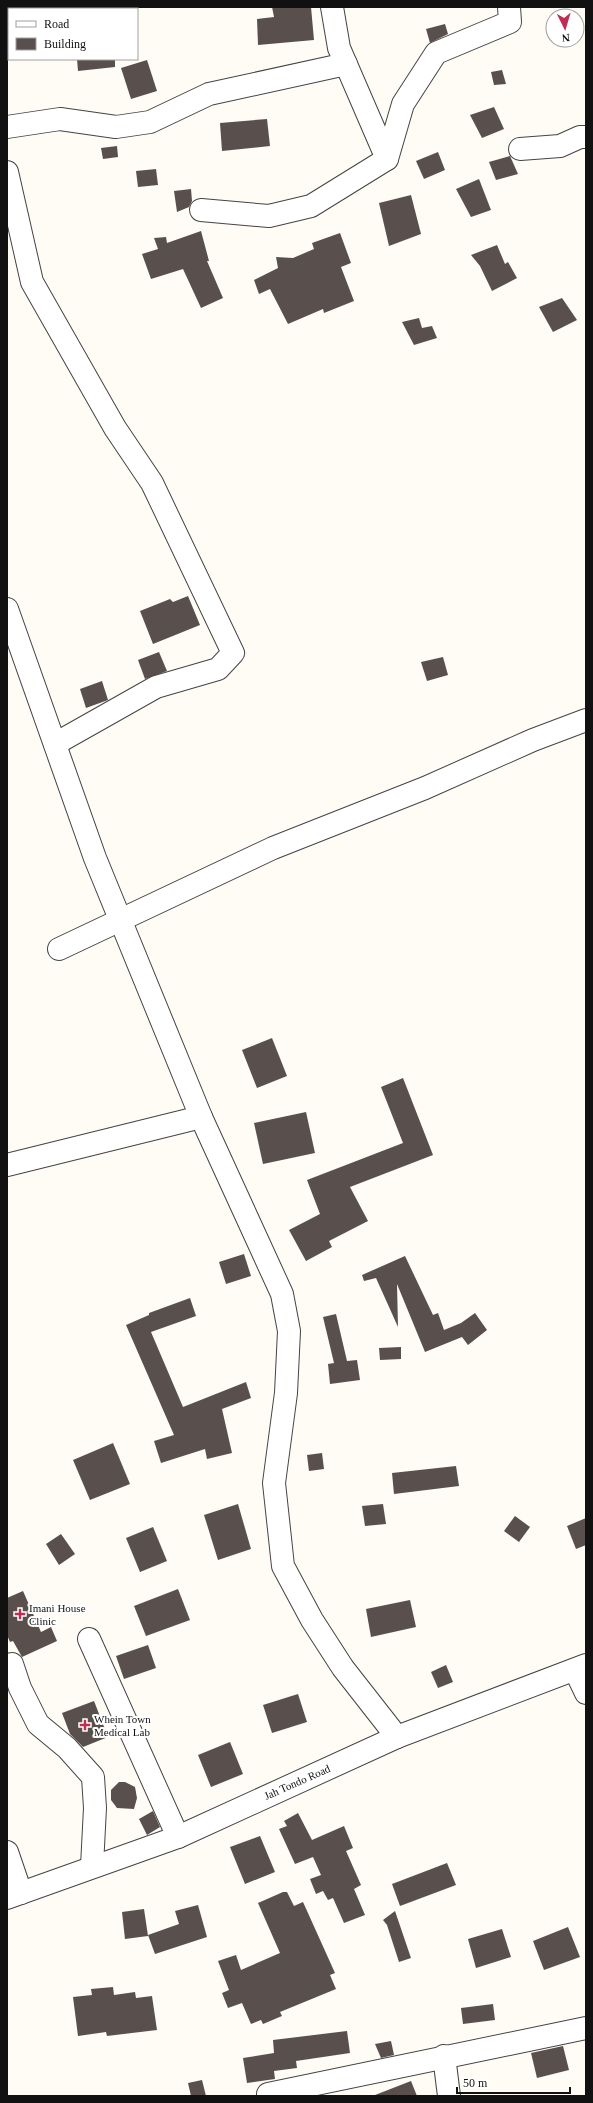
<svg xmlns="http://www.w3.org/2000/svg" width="593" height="2103" viewBox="0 0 593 2103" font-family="Georgia,serif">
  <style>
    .building { fill: #59504e }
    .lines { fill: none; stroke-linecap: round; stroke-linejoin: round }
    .minor-casing { stroke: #444; stroke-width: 24 }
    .minor { stroke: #fff; stroke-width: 22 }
    .poi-dot { fill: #bd2d54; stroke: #fff; stroke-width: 1.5 }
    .labels { text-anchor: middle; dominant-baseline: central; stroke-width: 4; stroke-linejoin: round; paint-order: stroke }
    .poi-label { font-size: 11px; fill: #111; stroke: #fff; text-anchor: start }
    .street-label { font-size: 11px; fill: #111; stroke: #fff }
  </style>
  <rect width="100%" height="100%" fill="#fffbf5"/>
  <!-- building -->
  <g class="building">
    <polygon points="272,7 311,7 314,40 258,45 257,19 274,17"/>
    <polygon points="445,24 448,34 430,43 426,29"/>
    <polygon points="77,59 115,59 115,67 78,71"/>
    <polygon points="147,60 157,91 131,99 121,68"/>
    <polygon points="502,70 506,84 494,85 491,72"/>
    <polygon points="494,107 504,129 482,138 470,115"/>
    <polygon points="267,119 270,146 222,151 220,123"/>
    <polygon points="117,146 118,157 103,159 101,148"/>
    <polygon points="438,152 445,170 424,179 416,161"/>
    <polygon points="510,156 518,174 496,180 489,162"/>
    <polygon points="156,169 158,185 138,187 136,171"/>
    <polygon points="479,179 491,210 471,217 456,189"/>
    <polygon points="191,189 192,201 189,207 177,212 174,191"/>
    <polygon points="411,195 421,234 389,246 379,203"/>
    <polygon points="201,231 209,261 207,261 223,298 201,308 183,269 151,279 142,254 158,249 154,238 166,237 167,243"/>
    <polygon points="340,233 351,263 341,267 354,301 324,313 323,309 288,324 270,289 259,294 254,280 278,268 276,257 293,258 314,249 312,243"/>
    <polygon points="497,245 505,264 508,262 517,278 492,291 480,266 471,255"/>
    <polygon points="562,298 577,320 553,332 539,307"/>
    <polygon points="419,318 422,328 432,326 437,338 414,345 402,322"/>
    <polygon points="188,596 200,625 153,644 140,611 170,599 173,602"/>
    <polygon points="159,652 167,671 145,679 138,660"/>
    <polygon points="443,657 448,675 427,681 421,662"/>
    <polygon points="102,681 108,700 86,708 80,689"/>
    <polygon points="272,1038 287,1076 257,1088 242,1050"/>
    <polygon points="403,1078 433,1155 350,1187 368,1221 329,1241 332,1247 306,1261 289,1230 320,1214 307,1180 403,1143 381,1087"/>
    <polygon points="306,1112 315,1153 263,1164 254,1123"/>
    <polygon points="244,1254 251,1276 226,1284 219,1262"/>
    <polygon points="405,1256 433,1315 438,1313 444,1330 461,1323 475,1313 487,1330 468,1345 462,1337 425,1352 397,1284 398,1327 376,1278 364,1281 362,1275"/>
    <polygon points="190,1298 196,1316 151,1332 183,1407 246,1382 251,1398 222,1409 232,1453 207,1459 205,1449 161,1463 154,1441 174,1435 126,1325 149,1315 149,1313"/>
    <polygon points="336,1314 347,1361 357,1360 360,1380 330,1384 328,1364 334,1363 323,1317"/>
    <polygon points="401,1347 401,1359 380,1360 379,1348"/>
    <polygon points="113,1443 130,1484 90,1500 73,1460"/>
    <polygon points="322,1453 324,1469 309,1471 307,1455"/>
    <polygon points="456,1466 459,1486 394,1494 392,1473"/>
    <polygon points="238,1504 251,1549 218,1560 204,1515"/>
    <polygon points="383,1504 386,1524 365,1526 362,1506"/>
    <polygon points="515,1516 530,1527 519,1542 504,1531"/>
    <polygon points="586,1518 586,1545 576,1549 567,1526"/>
    <polygon points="153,1527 167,1561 140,1572 126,1538"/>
    <polygon points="61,1534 75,1554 59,1565 46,1544"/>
    <polygon points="178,1589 190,1620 146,1636 134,1606"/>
    <polygon points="23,1591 41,1632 51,1627 57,1641 22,1657 13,1641 10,1642 7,1635 7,1598"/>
    <polygon points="410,1600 416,1627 371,1637 366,1609"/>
    <polygon points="148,1645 156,1668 124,1679 116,1656"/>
    <polygon points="446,1665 453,1682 438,1688 431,1672"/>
    <polygon points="298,1694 307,1722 272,1733 263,1705"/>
    <polygon points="94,1701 108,1737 83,1747 70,1734 62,1713"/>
    <polygon points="230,1742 243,1774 211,1787 198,1755"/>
    <polygon points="119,1782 125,1782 135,1787 137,1798 134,1809 117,1808 111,1800 111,1790"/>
    <polygon points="153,1811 160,1827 147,1835 139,1819"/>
    <polygon points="298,1813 312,1840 344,1826 353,1848 346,1851 361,1885 354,1889 365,1915 344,1923 333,1898 328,1900 323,1891 316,1894 310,1879 321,1875 313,1857 295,1864 279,1829 287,1826 284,1821"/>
    <polygon points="260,1836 275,1872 245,1884 230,1847"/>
    <polygon points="447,1863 456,1885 400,1906 392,1884"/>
    <polygon points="283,1892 287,1892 294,1906 303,1902 335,1973 330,1975 336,1989 280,2012 282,2016 263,2024 261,2020 251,2024 242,2003 228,2008 222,1993 229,1990 218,1961 236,1955 241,1970 280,1953 258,1903"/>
    <polygon points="198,1905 207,1937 155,1954 148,1935 179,1924 175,1911"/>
    <polygon points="144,1909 148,1936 125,1939 122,1912"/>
    <polygon points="395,1911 411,1958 399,1962 387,1925 383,1920"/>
    <polygon points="568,1927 580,1957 544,1970 533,1941"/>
    <polygon points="502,1929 511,1957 476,1968 468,1939"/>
    <polygon points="113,1987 114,1995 135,1992 136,1998 152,1996 157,2030 107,2036 106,2032 78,2036 73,1997 92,1995 91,1989"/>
    <polygon points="493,2004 495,2020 463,2024 461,2008"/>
    <polygon points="347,2031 350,2053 296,2061 297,2068 274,2071 275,2079 247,2083 243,2058 274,2053 273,2040"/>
    <polygon points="391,2041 394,2055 381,2058 375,2044"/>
    <polygon points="563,2046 569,2070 537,2078 531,2053"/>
    <polygon points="202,2080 206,2096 191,2096 188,2083"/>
    <polygon points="411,2081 417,2096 375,2096 375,2095"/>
  </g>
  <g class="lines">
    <defs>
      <g id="minor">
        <polyline points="332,7 339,48 387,159"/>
        <polyline points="103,9 103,7"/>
        <polyline points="7,127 60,119 116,127 150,122 209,94 346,64"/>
        <polyline points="520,149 560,146 580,137 586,137"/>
        <polyline points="7,172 32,282 115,428 152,483 233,653 218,669 156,687 55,744"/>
        <polyline points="201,210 269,216 311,206 387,159 403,104 436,53 510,22 509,7"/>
        <polyline points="7,609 95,858 201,1117 282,1294 289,1331 286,1393 274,1483 283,1566 312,1620 343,1668 397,1737"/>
        <polyline points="59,949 273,848 425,788 533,740 586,720"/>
        <polyline points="7,1165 201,1117"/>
        <polyline points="89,1639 178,1837"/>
        <polyline points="12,1664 20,1688 38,1724 67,1748 93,1777 95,1808 92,1866"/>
        <polyline points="575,1670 586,1693"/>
        <polyline points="7,1852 21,1893"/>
        <polyline points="7,1898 178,1837 397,1737 586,1665"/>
        <polyline points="444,2056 449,2096"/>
        <polyline points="268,2094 586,2028"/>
      </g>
    </defs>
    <!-- minor casing -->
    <use href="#minor" class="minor-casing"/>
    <!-- minor -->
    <use href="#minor" class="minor"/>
  </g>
  <!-- markers -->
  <g class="poi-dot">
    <path d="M18 1608h4v4h4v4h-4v4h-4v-4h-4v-4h4z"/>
    <path d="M83 1719h4v4h4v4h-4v4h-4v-4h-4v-4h4z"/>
  </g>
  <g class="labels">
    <!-- poi labels -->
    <g class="poi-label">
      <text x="29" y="1608">Imani House<tspan x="29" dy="13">Clinic</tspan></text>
      <text x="94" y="1719">Whein Town<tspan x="94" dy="13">Medical Lab</tspan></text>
    </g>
    <!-- street labels -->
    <g class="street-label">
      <text transform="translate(297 1782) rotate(-24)">Jah Tondo Road</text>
    </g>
  </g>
  <!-- border -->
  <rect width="593" height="2103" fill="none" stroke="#111111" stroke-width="16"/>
  <!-- legend -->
  <rect x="8" y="8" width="130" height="52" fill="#ffffff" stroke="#a0a0a0"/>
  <rect x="16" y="21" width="20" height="6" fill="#ffffff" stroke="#a0a0a0"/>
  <text x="44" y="28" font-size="12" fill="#111111">Road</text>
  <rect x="16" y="38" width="20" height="12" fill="#59504e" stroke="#a0a0a0"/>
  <text x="44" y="48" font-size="12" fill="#111111">Building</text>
  <!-- north arrow -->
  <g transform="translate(565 28) rotate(175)"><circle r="19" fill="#ffffff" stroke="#a0a0a0"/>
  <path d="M0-3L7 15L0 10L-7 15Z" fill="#bd2d54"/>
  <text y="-6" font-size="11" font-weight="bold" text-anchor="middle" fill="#111111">N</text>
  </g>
  <!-- scale -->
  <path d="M457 2087v6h113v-6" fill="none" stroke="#111111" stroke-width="2"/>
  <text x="463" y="2087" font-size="12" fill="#111111" stroke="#ffffff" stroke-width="3" paint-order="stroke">50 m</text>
</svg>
